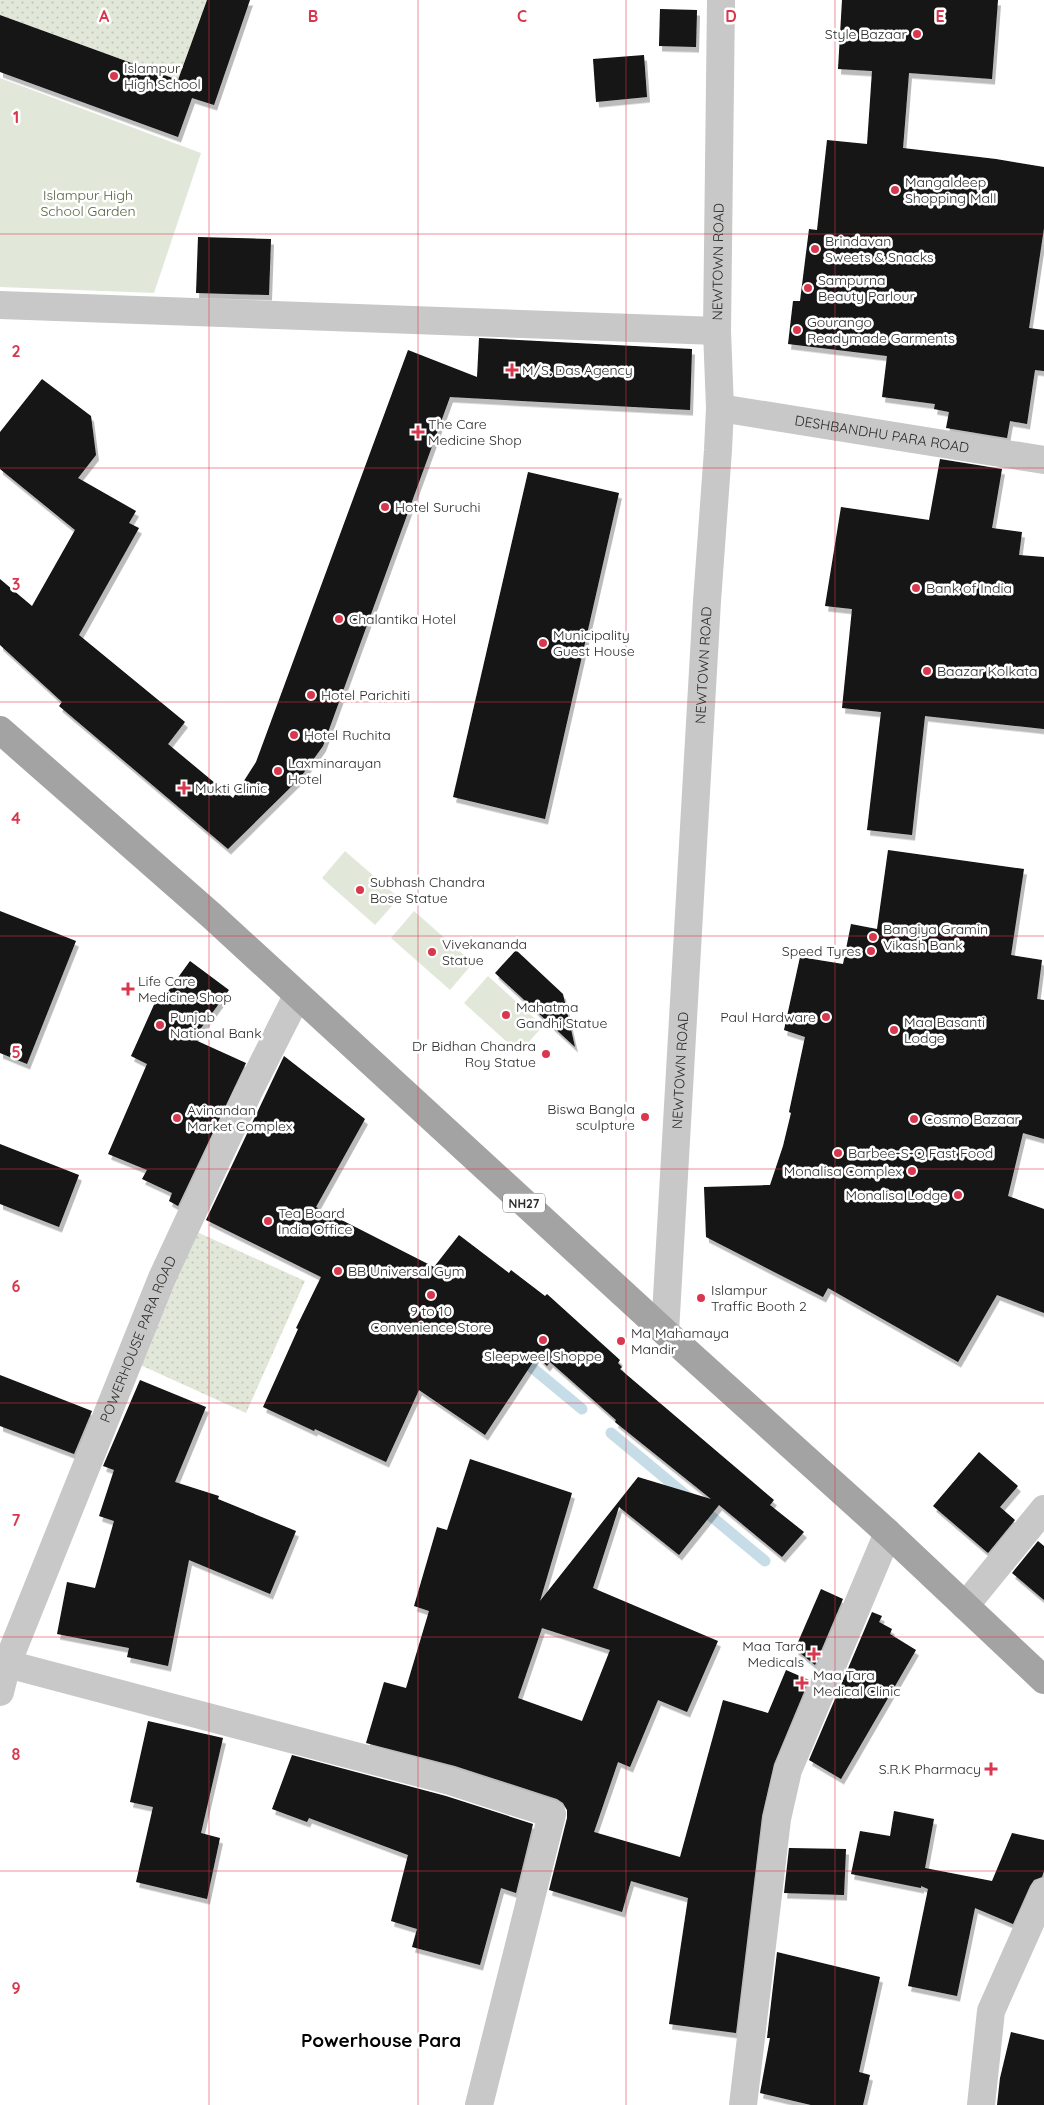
<svg xmlns="http://www.w3.org/2000/svg" width="1044" height="2105" viewBox="0 0 1044 2105" font-family="Quicksand,sans-serif">
  <style>
    .grass { fill: url(#grass-dots) }
    .garden { fill: #e2e8d9 }
    .lines { fill: none; stroke-linecap: round; stroke-linejoin: round }
    .stream { stroke: #c6dde8; stroke-width: 11 }
    .building { fill: #121212; fill-rule: evenodd; filter: url(#shadow) }
    .minor { stroke: #c8c8c8; stroke-width: 28 }
    .tertiary { stroke: #c8c8c8; stroke-width: 28 }
    .primary { stroke: #a3a3a3; stroke-width: 28 }
    .grid { fill: none; stroke: #d9374e; stroke-width: 1; stroke-opacity: 0.55 }
    .poi-dot { fill: #d9374e; stroke: #fff; stroke-width: 2 }
    .labels { text-anchor: middle; dominant-baseline: central; stroke-width: 5; stroke-linejoin: round; paint-order: stroke }
    .shield { fill: #fff; stroke: #6b6b6b; stroke-width: 1 }
    .shield-label { font-size: 12px; font-weight: bold; fill: #2b2b2b }
    .poi-label { font-size: 14px; fill: #2b2b2b; stroke: #fff; text-anchor: start }
    .park-label { font-size: 14px; fill: #51633c; stroke: #fff }
    .street-label { font-size: 14px; fill: #2b2b2b; stroke: #fff }
    .district-label { font-size: 19px; font-weight: bold; fill: #000; stroke: #fff }
    .grid-label { font-size: 16px; text-anchor: middle; font-weight: bold; fill: #d9374e; stroke: #fff; stroke-width: 5; stroke-linejoin: round; paint-order: stroke }
  </style>
  <defs>
    <pattern id="grass-dots" width="8" height="8" patternUnits="userSpaceOnUse" patternTransform="scale(1.25)"><rect width="8" height="8" fill="#e2e8d9"/><path d="M2 2h.1M6 6h.1" fill="none" stroke="#c2c7ba" stroke-width="1.8" stroke-linecap="round"/></pattern>
    <filter id="shadow"><feDropShadow dx="3" dy="5.5" stdDeviation="0" flood-color="#0004"/></filter>
  </defs>
  <rect width="100%" height="100%" fill="#fff"/>
  <!-- grass -->
  <g class="grass">
    <polygon points="0,0 207,0 178,80 0,15"/>
    <polygon points="197,1232 305,1281 246,1413 138,1364"/>
  </g>
  <!-- garden -->
  <g class="garden">
    <polygon points="0,78 201,153 154,293 0,287"/>
    <polygon points="345,851 399,898 375,925 322,878"/>
    <polygon points="414,911 473,963 450,990 391,938"/>
    <polygon points="488,976 543,1026 519,1053 464,1003"/>
  </g>
  <g class="lines">
    <!-- stream -->
    <g class="stream">
      <polyline points="518,1356 582,1409"/>
      <polyline points="611,1433 765,1561"/>
    </g>
  </g>
  <!-- building -->
  <g class="building">
    <polygon points="207,0 250,0 214,105 192,98 178,137 0,72 0,15 178,80"/>
    <polygon points="842,0 998,0 992,79 909,73 903,148 996,159 1044,167 1044,228 1029,328 1044,330 1044,371 1035,370 1027,424 1010,421 1007,438 946,428 949,412 934,409 935,404 882,397 887,356 788,344 793,301 800,301 809,229 817,230 827,140 867,144 872,71 838,69"/>
    <polygon points="660,9 697,10 696,47 659,46"/>
    <polygon points="644,55 647,97 596,102 593,59"/>
    <polygon points="198,237 271,239 269,295 196,293"/>
    <polygon points="479,338 692,349 690,410 450,397 323,746 300,778 228,849 59,706 62,702 0,645 0,579 32,606 75,530 0,469 0,432 42,379 91,416 96,455 78,478 136,511 129,523 139,528 79,635 185,722 168,744 233,798 256,762 408,350 477,377"/>
    <polygon points="940,459 1002,469 992,528 1022,532 1019,555 1044,557 1044,729 925,716 912,835 867,830 881,712 842,708 852,609 825,606 841,507 929,520"/>
    <polygon points="528,472 619,493 545,819 453,797"/>
    <polygon points="888,850 1024,869 1011,955 1042,960 1037,999 1044,1000 1044,1139 1023,1133 1008,1196 1044,1209 1044,1313 997,1295 958,1362 828,1288 823,1297 706,1237 704,1187 770,1185 783,1146 791,1113 789,1112 805,1037 784,1030 800,957 843,964 851,924 877,929"/>
    <polygon points="0,911 76,941 27,1064 0,1053"/>
    <polygon points="516,950 563,994 575,1047 495,973"/>
    <polygon points="190,961 229,990 193,1039 246,1063 178,1206 169,1201 172,1193 142,1179 147,1170 108,1154 147,1064 131,1056 157,998 161,1001"/>
    <path d="M284,1056L365,1119L316,1207L434,1267L459,1235L509,1273L511,1270L545,1296L547,1294L620,1360L618,1363L622,1367L620,1369L774,1500L770,1505L804,1532L782,1557L719,1505L679,1555L619,1507L593,1588L718,1641L687,1712L658,1700L630,1767L618,1762L594,1832L680,1857L723,1700L768,1713L786,1670L809,1680L774,1764L762,1816L736,2033L669,2024L688,1898L631,1881L622,1912L549,1890L567,1818V1810L563,1803L557,1799L455,1766L366,1743L384,1682L406,1688L429,1611L414,1606L437,1527L447,1530L470,1459L572,1493L540,1601L638,1477L711,1499L615,1422L616,1420L550,1362L547,1366L537,1356L485,1435L419,1390L386,1462L315,1429L314,1431L263,1407L298,1329L296,1328L321,1277L206,1220ZM542,1628L610,1650L582,1721L518,1698Z"/>
    <polygon points="0,1144 79,1175 59,1227 0,1204"/>
    <polygon points="0,1375 92,1411 74,1454 0,1426"/>
    <polygon points="140,1380 206,1407 175,1482 219,1496 218,1499 296,1531 270,1594 189,1560 168,1666 127,1657 129,1648 57,1634 67,1582 95,1588 114,1521 99,1516 114,1470 103,1466"/>
    <polygon points="979,1452 1018,1486 1000,1507 1015,1520 988,1553 933,1506"/>
    <polygon points="1038,1541 1044,1546 1044,1600 1012,1573"/>
    <polygon points="821,1589 843,1599 815,1665 795,1649"/>
    <polygon points="872,1612 882,1616 879,1622 892,1629 890,1634 916,1650 841,1779 809,1760 838,1692 853,1699 855,1696 841,1685"/>
    <polygon points="148,1721 223,1738 201,1833 220,1838 207,1899 136,1882 153,1807 130,1802"/>
    <polygon points="292,1755 446,1796 533,1824 516,1893 501,1888 480,1965 412,1947 417,1929 391,1921 408,1855 309,1818 307,1822 272,1809"/>
    <polygon points="894,1811 934,1819 925,1868 992,1881 1012,1833 1044,1840 1044,1871 1042,1877 1034,1880 1030,1886 1013,1924 975,1908 957,1996 908,1986 928,1889 921,1886 921,1888 851,1874 860,1831 890,1836"/>
    <polygon points="789,1848 846,1849 844,1895 784,1893"/>
    <polygon points="777,1952 880,1977 859,2072 870,2075 863,2105 811,2105 760,2093 770,2038 767,2038"/>
    <polygon points="1011,2032 1044,2040 1044,2105 997,2105 1000,2078"/>
  </g>
  <g class="lines">
    <!-- minor -->
    <g class="minor">
      <polyline points="0,305 717,331"/>
      <path id="s1" d="M720,408L1044,460"/>
      <polyline points="965,1606 1044,1509"/>
      <polyline points="0,1662 450,1781 552,1814 479,2105"/>
      <path id="s2" d="M0,1692L7,1664L162,1278L248,1093L297,996"/>
      <polyline points="743,2105 777,1819 788,1770 888,1533"/>
      <polyline points="981,2105 991,2011 1044,1892"/>
    </g>
    <!-- tertiary -->
    <path class="tertiary" id="s3" d="M665,1332L707,601L718,450L720,408L717,331L721,0"/>
    <!-- primary -->
    <polyline class="primary" points="0,730 212,916 665,1332 888,1533 1044,1680"/>
  </g>
  <!-- grid -->
  <path class="grid" d="M209,0V2105M418,0V2105M626,0V2105M835,0V2105M0,234H1044M0,468H1044M0,702H1044M0,936H1044M0,1169H1044M0,1403H1044M0,1637H1044M0,1871H1044"/>
  <!-- markers -->
  <g class="poi-dot">
    <circle cx="917" cy="34" r="5"/>
    <circle cx="114" cy="76" r="5"/>
    <circle cx="895" cy="190" r="5"/>
    <circle cx="815" cy="249" r="5"/>
    <circle cx="808" cy="288" r="5"/>
    <circle cx="797" cy="330" r="5"/>
    <path d="M509.5 362.5h5v5h5v5h-5v5h-5v-5h-5v-5h5z"/>
    <path d="M415.5 424.5h5v5h5v5h-5v5h-5v-5h-5v-5h5z"/>
    <circle cx="385" cy="507" r="5"/>
    <circle cx="916" cy="588" r="5"/>
    <circle cx="339" cy="619" r="5"/>
    <circle cx="543" cy="643" r="5"/>
    <circle cx="927" cy="671" r="5"/>
    <circle cx="311" cy="695" r="5"/>
    <circle cx="294" cy="735" r="5"/>
    <circle cx="278" cy="771" r="5"/>
    <path d="M181.5 780.5h5v5h5v5h-5v5h-5v-5h-5v-5h5z"/>
    <circle cx="360" cy="890" r="5"/>
    <circle cx="873" cy="937" r="5"/>
    <circle cx="871" cy="951" r="5"/>
    <circle cx="432" cy="952" r="5"/>
    <path d="M125.5 981.5h5v5h5v5h-5v5h-5v-5h-5v-5h5z"/>
    <circle cx="506" cy="1015" r="5"/>
    <circle cx="826" cy="1017" r="5"/>
    <circle cx="160" cy="1025" r="5"/>
    <circle cx="894" cy="1030" r="5"/>
    <circle cx="546" cy="1054" r="5"/>
    <circle cx="645" cy="1117" r="5"/>
    <circle cx="177" cy="1118" r="5"/>
    <circle cx="914" cy="1119" r="5"/>
    <circle cx="838" cy="1153" r="5"/>
    <circle cx="912" cy="1171" r="5"/>
    <circle cx="958" cy="1195" r="5"/>
    <circle cx="268" cy="1221" r="5"/>
    <circle cx="338" cy="1271" r="5"/>
    <circle cx="431" cy="1295" r="5"/>
    <circle cx="701" cy="1298" r="5"/>
    <circle cx="543" cy="1340" r="5"/>
    <circle cx="621" cy="1341" r="5"/>
    <path d="M811.5 1646.5h5v5h5v5h-5v5h-5v-5h-5v-5h5z"/>
    <path d="M799.5 1675.5h5v5h5v5h-5v5h-5v-5h-5v-5h5z"/>
    <path d="M988.5 1761.5h5v5h5v5h-5v5h-5v-5h-5v-5h5z"/>
  </g>
  <g class="labels">
    <!-- shield labels -->
    <rect class="shield" x="503" y="1193.5" width="42" height="19" rx="4"/>
    <g class="shield-label">
      <text x="524" y="1203">NH27</text>
    </g>
    <!-- poi labels -->
    <g class="poi-label">
      <text x="907" y="34" text-anchor="end">Style Bazaar</text>
      <text x="124" y="68">Islampur<tspan x="124" dy="16">High School</tspan></text>
      <text x="905" y="182">Mangaldeep<tspan x="905" dy="16">Shopping Mall</tspan></text>
      <text x="825" y="241">Brindavan<tspan x="825" dy="16">Sweets &amp; Snacks</tspan></text>
      <text x="818" y="280">Sampurna<tspan x="818" dy="16">Beauty Parlour</tspan></text>
      <text x="807" y="322">Gourango<tspan x="807" dy="16">Readymade Garments</tspan></text>
      <text x="522" y="370">M/S. Das Agency</text>
      <text x="428" y="424">The Care<tspan x="428" dy="16">Medicine Shop</tspan></text>
      <text x="395" y="507">Hotel Suruchi</text>
      <text x="926" y="588">Bank of India</text>
      <text x="349" y="619">Chalantika Hotel</text>
      <text x="553" y="635">Municipality<tspan x="553" dy="16">Guest House</tspan></text>
      <text x="937" y="671">Baazar Kolkata</text>
      <text x="321" y="695">Hotel Parichiti</text>
      <text x="304" y="735">Hotel Ruchita</text>
      <text x="288" y="763">Laxminarayan<tspan x="288" dy="16">Hotel</tspan></text>
      <text x="195" y="788">Mukti Clinic</text>
      <text x="370" y="882">Subhash Chandra<tspan x="370" dy="16">Bose Statue</tspan></text>
      <text x="883" y="929">Bangiya Gramin<tspan x="883" dy="16">Vikash Bank</tspan></text>
      <text x="442" y="944">Vivekananda<tspan x="442" dy="16">Statue</tspan></text>
      <text x="861" y="951" text-anchor="end">Speed Tyres</text>
      <text x="138" y="981">Life Care<tspan x="138" dy="16">Medicine Shop</tspan></text>
      <text x="516" y="1007">Mahatma<tspan x="516" dy="16">Gandhi Statue</tspan></text>
      <text x="170" y="1017">Punjab<tspan x="170" dy="16">National Bank</tspan></text>
      <text x="816" y="1017" text-anchor="end">Paul Hardware</text>
      <text x="904" y="1022">Maa Basanti<tspan x="904" dy="16">Lodge</tspan></text>
      <text x="536" y="1046" text-anchor="end">Dr Bidhan Chandra<tspan x="536" dy="16">Roy Statue</tspan></text>
      <text x="635" y="1109" text-anchor="end">Biswa Bangla<tspan x="635" dy="16">sculpture</tspan></text>
      <text x="187" y="1110">Avinandan<tspan x="187" dy="16">Market Complex</tspan></text>
      <text x="924" y="1119">Cosmo Bazaar</text>
      <text x="848" y="1153">Barbee-S-Q Fast Food</text>
      <text x="902" y="1171" text-anchor="end">Monalisa Complex</text>
      <text x="948" y="1195" text-anchor="end">Monalisa Lodge</text>
      <text x="278" y="1213">Tea Board<tspan x="278" dy="16">India Office</tspan></text>
      <text x="348" y="1271">BB Universal Gym</text>
      <text x="711" y="1290">Islampur<tspan x="711" dy="16">Traffic Booth 2</tspan></text>
      <text x="431" y="1311" text-anchor="middle">9 to 10<tspan x="431" dy="16">Convenience Store</tspan></text>
      <text x="631" y="1333">Ma Mahamaya<tspan x="631" dy="16">Mandir</tspan></text>
      <text x="543" y="1356" text-anchor="middle">Sleepweel Shoppe</text>
      <text x="804" y="1646" text-anchor="end">Maa Tara<tspan x="804" dy="16">Medicals</tspan></text>
      <text x="813" y="1675">Maa Tara<tspan x="813" dy="16">Medical Clinic</tspan></text>
      <text x="981" y="1769" text-anchor="end">S.R.K Pharmacy</text>
    </g>
    <!-- park labels -->
    <g class="park-label">
      <text x="88" y="195">Islampur High<tspan x="88" dy="16">School Garden</tspan></text>
    </g>
    <!-- street labels -->
    <g class="street-label">
      <text stroke="none"><textPath href="#s3" startOffset="1072">NEWTOWN ROAD</textPath></text>
      <text stroke="none"><textPath href="#s1" startOffset="164">DESHBANDHU PARA ROAD</textPath></text>
      <text stroke="none"><textPath href="#s3" startOffset="668">NEWTOWN ROAD</textPath></text>
      <text stroke="none"><textPath href="#s3" startOffset="262">NEWTOWN ROAD</textPath></text>
      <text stroke="none"><textPath href="#s2" startOffset="379">POWERHOUSE PARA ROAD</textPath></text>
    </g>
    <!-- district labels -->
    <g class="district-label">
      <text x="381" y="2040">Powerhouse Para</text>
    </g>
  </g>
  <g class="grid-label">
    <text x="104" y="22">A</text>
    <text x="313" y="22">B</text>
    <text x="522" y="22">C</text>
    <text x="731" y="22">D</text>
    <text x="940" y="22">E</text>
    <text x="16" y="123">1</text>
    <text x="16" y="357">2</text>
    <text x="16" y="590">3</text>
    <text x="16" y="824">4</text>
    <text x="16" y="1058">5</text>
    <text x="16" y="1292">6</text>
    <text x="16" y="1526">7</text>
    <text x="16" y="1760">8</text>
    <text x="16" y="1994">9</text>
  </g>
</svg>
